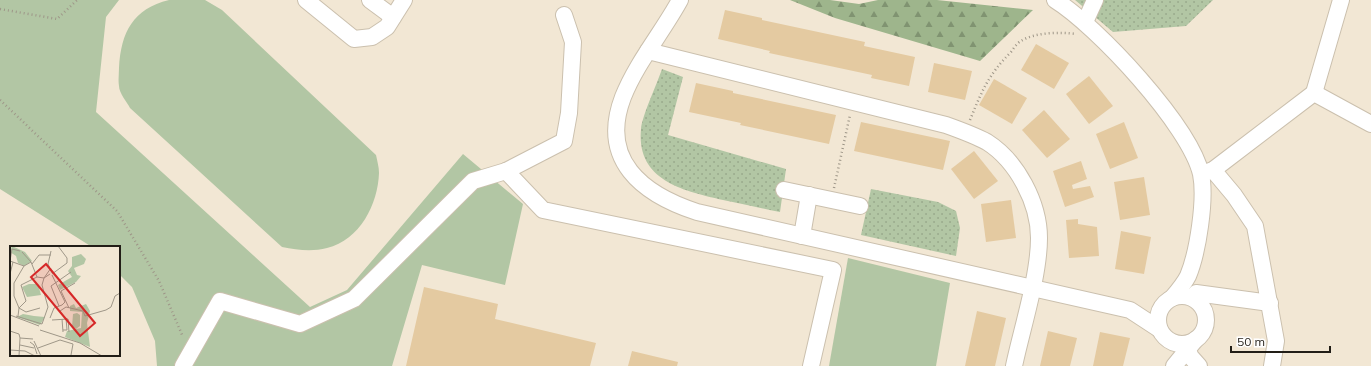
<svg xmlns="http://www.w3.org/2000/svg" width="1371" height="366" viewBox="0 0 1371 366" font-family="Mulish,sans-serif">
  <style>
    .green { fill: #b2c6a4 }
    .forest { fill: url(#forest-firs) }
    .park { fill: url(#park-dots) }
    .building { fill: #e4caa1 }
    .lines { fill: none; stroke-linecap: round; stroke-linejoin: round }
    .minor-casing { stroke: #cbc0ae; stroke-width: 18 }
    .path { stroke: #9e9688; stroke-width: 2.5; stroke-dasharray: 1 3; stroke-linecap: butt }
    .minor { stroke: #fff; stroke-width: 16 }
    .inset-road { fill: none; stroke: #9f9788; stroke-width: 1 }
    .view { fill: #d62828; fill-opacity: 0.15; stroke: #d62828; stroke-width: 2 }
    .inset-edge { fill: none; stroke: #221e17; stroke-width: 2 }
  </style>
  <defs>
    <pattern id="forest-firs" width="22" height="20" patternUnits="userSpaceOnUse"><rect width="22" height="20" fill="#9eb58c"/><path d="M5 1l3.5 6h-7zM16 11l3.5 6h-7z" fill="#809371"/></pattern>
    <pattern id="park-dots" width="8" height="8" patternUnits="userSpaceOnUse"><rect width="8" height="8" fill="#b2c6a4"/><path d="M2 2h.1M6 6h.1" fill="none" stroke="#99aa8c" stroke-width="1.8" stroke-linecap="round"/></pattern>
  </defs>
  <rect width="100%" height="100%" fill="#f2e7d4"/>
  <!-- green -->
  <g class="green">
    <polygon points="0,0 119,0 106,17 96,112 310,307 347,290 463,154 523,204 505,285 422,265 392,366 157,366 155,341 132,287 119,274 119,247 92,247 0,189"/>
    <path d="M169,0H205L222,10L376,155C377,160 379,167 379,173C378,204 360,240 327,248C312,252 297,250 282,247L130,108C127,102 119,93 119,86C118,80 119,74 119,68C121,32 133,9 169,0Z"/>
    <polygon points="848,258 950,283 936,366 829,366"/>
  </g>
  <!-- forest -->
  <polygon class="forest" points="790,0 830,0 859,4 878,0 937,0 1033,10 980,61 835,18"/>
  <!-- park -->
  <g class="park">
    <polygon points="1075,0 1213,0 1186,26 1113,32"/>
    <path d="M662,69L683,77L668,135L786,169L780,212C761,208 742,204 723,200C684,191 636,181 641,129C642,116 657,84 662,69Z"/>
    <polygon points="871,189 938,202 956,211 960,228 956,256 861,235"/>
  </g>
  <!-- building -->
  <g class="building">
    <polygon points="725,10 762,18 762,20 865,42 864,46 915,57 909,86 871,78 872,75 769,53 770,51 718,39"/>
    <polygon points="1036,44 1069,63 1054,89 1021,70"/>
    <polygon points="934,63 972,71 965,100 928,92"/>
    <polygon points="1089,76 1113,106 1089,124 1066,94"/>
    <polygon points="994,79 1027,98 1012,124 979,105"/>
    <polygon points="696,83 733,91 733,93 836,115 829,144 740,125 741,123 689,112"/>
    <polygon points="1044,110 1070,139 1047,158 1022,130"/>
    <polygon points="861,122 950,141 943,170 854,151"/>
    <polygon points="1124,122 1138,158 1110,169 1096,134"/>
    <polygon points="974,151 998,181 974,199 951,169"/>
    <polygon points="1081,161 1087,179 1072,185 1073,189 1090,186 1094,197 1065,207 1053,171"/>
    <polygon points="1144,177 1150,215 1120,220 1114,182"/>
    <polygon points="1011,200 1016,238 986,242 981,204"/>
    <polygon points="1078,219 1078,224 1097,227 1099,256 1069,258 1066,220"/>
    <polygon points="1121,231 1151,237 1144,274 1115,269"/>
    <polygon points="424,287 498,304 495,319 596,343 590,366 406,366"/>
    <polygon points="977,311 1006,318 995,366 965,366"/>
    <polygon points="1048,331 1077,338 1070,366 1040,366"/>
    <polygon points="1100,332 1130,338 1123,366 1093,366"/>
    <polygon points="632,351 678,362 677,366 628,366"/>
  </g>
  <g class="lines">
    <defs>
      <g id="minor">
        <polyline points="306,0 354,39 372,37 387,27 404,0"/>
        <polyline points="370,0 393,17"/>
        <path d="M680,0C662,33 637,62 623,97C599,160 642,194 697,212L1130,310L1159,329"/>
        <path d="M1055,0C1097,26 1190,126 1201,174C1206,199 1198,252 1188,276C1184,284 1178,291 1172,298"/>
        <polyline points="1085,22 1095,0"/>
        <path d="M648,51L946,125C960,130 974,135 987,142C1017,161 1039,203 1039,238C1039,276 1022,328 1014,366"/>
        <polyline points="1314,93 1341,0"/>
        <polyline points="1213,170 1234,195 1255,226 1276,341 1272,366"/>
        <polyline points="506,171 543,210 833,270 811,366"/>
        <polyline points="1204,173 1213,170 1314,93 1371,124"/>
        <polyline points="784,190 860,206"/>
        <polyline points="802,236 809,195"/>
        <polyline points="1196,293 1270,303"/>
        <circle cx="1182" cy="320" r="24"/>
        <polyline points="1187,349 1191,357 1199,366"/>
        <polyline points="183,366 220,301 300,324 354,299 473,181 506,171 564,141 569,113 573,42 564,15"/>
        <polyline points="1174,366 1196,339"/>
      </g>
    </defs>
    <!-- minor casing -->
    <use href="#minor" class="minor-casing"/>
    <!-- path -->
    <g class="path">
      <polyline points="0,9 57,19 77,0"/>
      <polyline points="0,100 117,211 159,281 183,337"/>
      <path d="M970,120C982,91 988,75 1011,52C1014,48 1017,43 1021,41C1035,32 1061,32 1076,34"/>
      <polyline points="834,188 850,115"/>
    </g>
    <!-- minor -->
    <use href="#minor" class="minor"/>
  </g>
  <!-- overview -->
  <g transform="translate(10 246)">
    <rect width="110" height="110" fill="#f2e7d4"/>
    <path d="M71,8L76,13L74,18L64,22L67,29L71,30L66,36L50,44L48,39L62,31L58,25L62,20V11ZM64,58L66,62L76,58L80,65L77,77L80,101L55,91L57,85L71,82L72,66L60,65V60ZM67,67L70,69V80L66,83L62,81L63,68Z" fill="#b2c6a4"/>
    <path d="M2,0L15,6L22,15L14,20L8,17L6,10L0,6ZM19,38H28L31,49L17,51L12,41ZM13,68L24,70L35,71L30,79L7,71Z" fill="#b2c6a4"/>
    <path class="inset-road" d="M41,5L38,18L42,27M12,6L21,16M0,15L2,3L10,5M0,15L14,20M22,18L29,9H41M0,28L3,16M42,28L57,17V12L48,0M34,32L41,22M49,60L41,40L61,26M30,62L16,66L9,62L4,50V37L14,20L21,16L27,31L34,32M59,62L51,45L65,37M50,65L56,61L73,65L75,70L96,64L101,61L105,50L110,47M0,69L29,80M6,70L32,78L38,61L32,39L34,32L40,28M8,70L9,62L16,55L11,39L27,31M40,72L44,62L52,59L55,56L42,29M52,73L53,86M42,74L58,73L59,86M30,84L70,97L92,110M53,84H57L56,72M0,85L9,88L10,92L23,93M24,95L31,110M20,96L24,99L27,108M10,99L24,102M28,102L50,94L63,98L61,109M0,104L15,105L25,110M9,110L10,92"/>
    <path class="view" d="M36,18L85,77L70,90L21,31Z"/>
    <rect width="110" height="110" class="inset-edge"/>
  </g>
  <!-- scale -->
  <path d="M1231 346v6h99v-6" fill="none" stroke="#221e17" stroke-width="2"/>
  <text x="1237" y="346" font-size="12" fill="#221e17" stroke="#ffffff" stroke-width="3" paint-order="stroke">50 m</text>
</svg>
